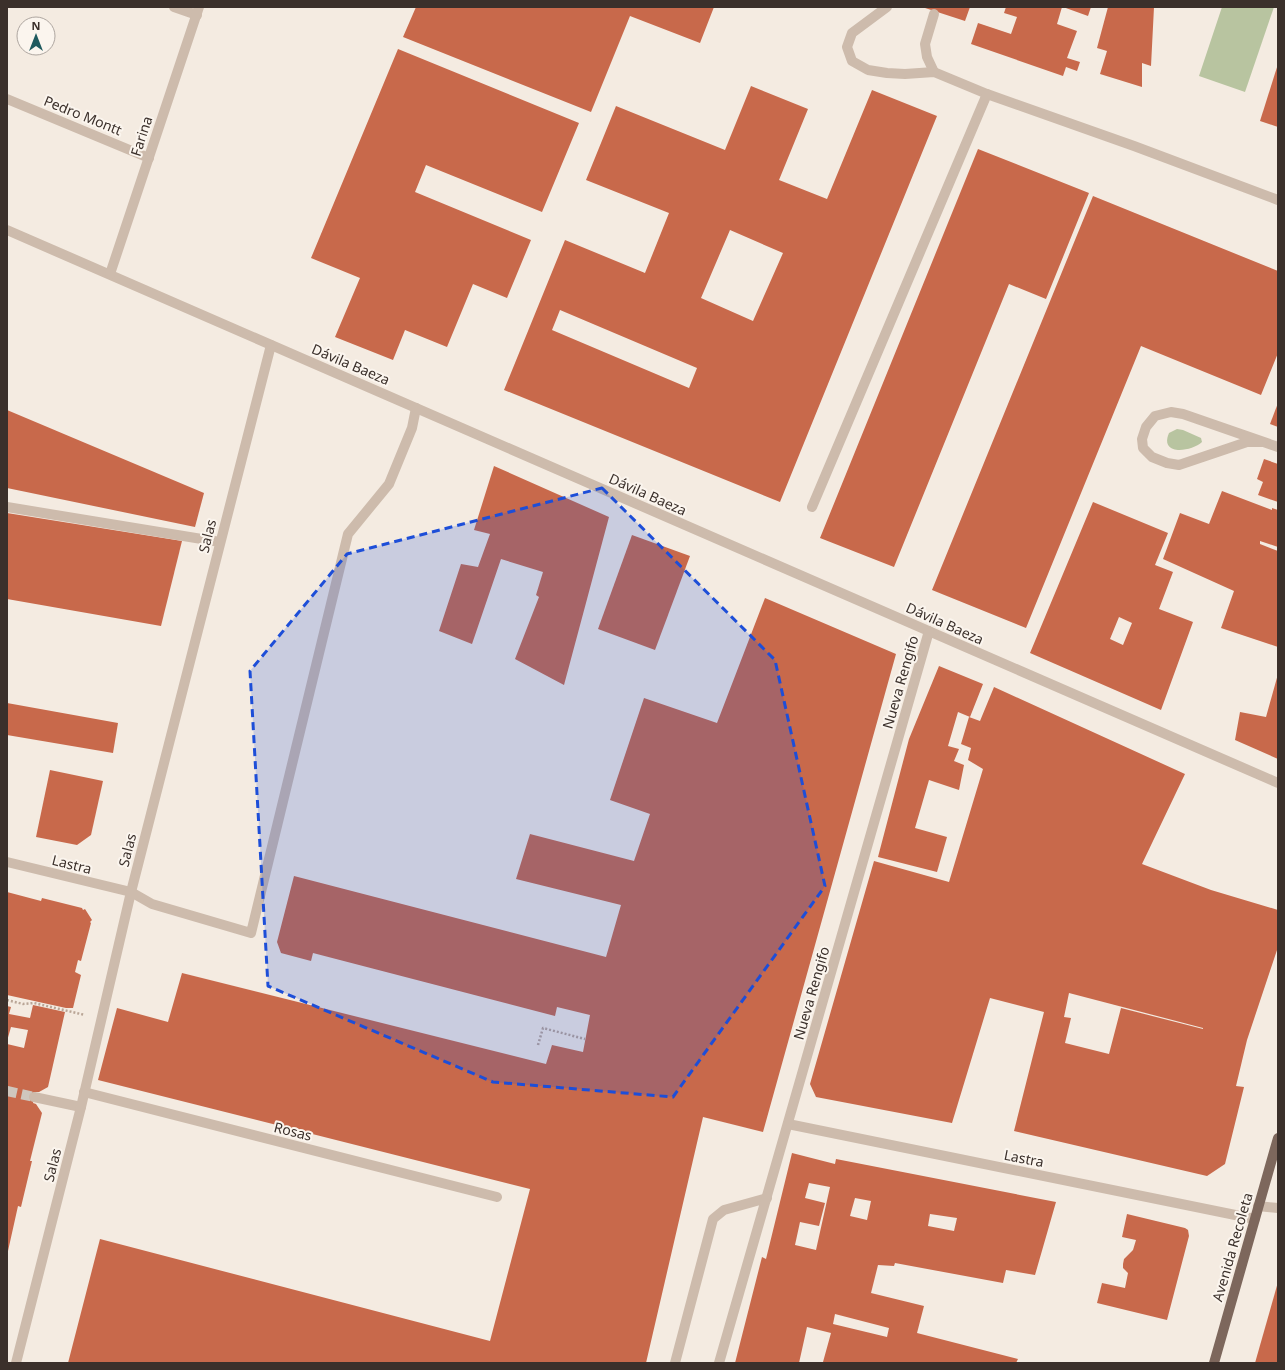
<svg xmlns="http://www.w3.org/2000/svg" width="1285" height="1370" viewBox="0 0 1285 1370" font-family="'Noto Sans',sans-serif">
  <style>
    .green { fill: #b8c4a0 }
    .building { fill: #c8694b; fill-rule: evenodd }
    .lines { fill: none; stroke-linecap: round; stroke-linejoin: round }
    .pedestrian-tunnel { stroke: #cfc6bd; stroke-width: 10; stroke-dasharray: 10 5; stroke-linecap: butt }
    .path { stroke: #b9a596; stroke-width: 2.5; stroke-dasharray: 2 2; stroke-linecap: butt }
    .service { stroke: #cdbbac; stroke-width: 10 }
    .pedestrian { stroke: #cdbbac; stroke-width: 10 }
    .minor { stroke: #cdbbac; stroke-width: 10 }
    .primary { stroke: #7d675c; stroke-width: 10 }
    .marked { fill: #1d4ed8; fill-opacity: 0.2; stroke: #1d4ed8; stroke-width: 3; stroke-dasharray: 8 5; stroke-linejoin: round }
    .labels { text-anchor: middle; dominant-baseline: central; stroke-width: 4; stroke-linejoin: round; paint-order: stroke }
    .street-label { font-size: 14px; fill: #3b302b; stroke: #fbf5ee }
  </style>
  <rect width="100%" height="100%" fill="#f4ebe1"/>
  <!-- green -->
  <g class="green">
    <polygon points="1222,7 1274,7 1245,92 1199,76"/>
    <path d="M1177,429L1183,430L1201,438L1202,442C1191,452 1159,456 1169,433Z"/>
  </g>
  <!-- building -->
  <g class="building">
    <polygon points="416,7 714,7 700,43 630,16 591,112 403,37"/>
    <polygon points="922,7 970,7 965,21"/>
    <polygon points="1006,7 1062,7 1057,24 1077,31 1067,58 1080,62 1077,71 1066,67 1063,76 971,44 978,23 1011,34 1017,17 1004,13"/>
    <polygon points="1063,7 1091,7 1088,16"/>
    <polygon points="1108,7 1154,7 1151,66 1142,63 1142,87 1100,74 1107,51 1097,48"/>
    <polygon points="398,49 579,123 542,212 426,165 415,192 531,240 507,298 473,284 447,347 405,330 393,360 335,337 360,278 311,258"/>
    <polygon points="1278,64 1278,127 1260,121"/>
    <path d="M751,86L808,109L779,180L827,199L872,90L937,116L780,502L504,390L565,240L645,273L669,213L586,180L616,106L725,150ZM730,230L783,253L753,321L701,298ZM560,310L697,368L689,388L552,330Z"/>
    <polygon points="978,149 1089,193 1046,299 1009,284 894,567 820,538"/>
    <polygon points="1093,196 1278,271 1278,353 1261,395 1141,346 1026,628 932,590"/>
    <polygon points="1278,403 1278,427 1270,424"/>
    <polygon points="7,410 204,493 195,527 7,488"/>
    <polygon points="1264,459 1278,464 1278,502 1258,495 1263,482 1257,479"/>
    <polygon points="494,466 609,517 564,685 515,659 539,597 536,595 543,572 501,559 472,644 439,631 461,564 478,567 490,534 474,530"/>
    <polygon points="1222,491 1272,510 1272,508 1278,510 1278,547 1260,541 1260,544 1278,551 1278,647 1221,628 1234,591 1163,559 1180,513 1209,524"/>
    <path d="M1093,502L1168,533L1155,565L1173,572L1159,609L1193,622L1161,710L1030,653ZM1119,617L1132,623L1123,645L1110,639Z"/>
    <polygon points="7,513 182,541 161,626 7,599"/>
    <polygon points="632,535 690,556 655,650 598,629"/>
    <polygon points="765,598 896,654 763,1132 703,1117 646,1363 68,1363 100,1239 490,1341 530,1189 98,1080 117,1008 168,1022 182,973 546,1064 552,1045 583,1052 590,1015 557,1007 555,1016 313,953 311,961 281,953 277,942 294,876 606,957 621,905 516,879 530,834 634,861 650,814 610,800 644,698 717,723"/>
    <polygon points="939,666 983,684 970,717 958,712 948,746 959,749 954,761 964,765 959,790 929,780 915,828 947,837 937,872 878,857 909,739"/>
    <polygon points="1278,674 1278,759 1235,740 1240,712 1266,717"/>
    <path d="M994,687L1185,774L1142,864L1211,890L1278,910V947L1247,1040L1236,1086L1244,1087L1225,1164L1207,1176L1014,1131L1044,1012L990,998L952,1123L816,1097L810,1084L874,861L949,882L983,769L968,760L971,748L961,744L969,717L980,721ZM1069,993L1203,1028V1029L1121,1008L1109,1054L1065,1043L1071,1018L1064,1017Z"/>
    <polygon points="7,703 118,723 113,753 7,735"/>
    <polygon points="50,770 103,781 91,835 77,845 36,837"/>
    <polygon points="7,892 41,901 42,898 82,908 83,910 85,909 92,920 90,922 91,923 81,961 78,960 75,972 81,975 73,1008 66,1008 7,995"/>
    <polygon points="33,1005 65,1012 48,1087 39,1092 35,1092 33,1103 36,1104 42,1113 30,1161 32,1161 21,1207 18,1206 8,1251 7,1044 24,1048 28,1030 11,1027 7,1041 7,1006 11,1007 9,1014 30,1018"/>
    <path d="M792,1153L835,1164L836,1159L1056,1202L1035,1275L1006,1270L1003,1283L895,1263L894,1266L878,1265L871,1293L924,1306L917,1333L1018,1359L1016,1363H825L823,1362L831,1333L807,1327L799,1363H735L762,1257L766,1259ZM809,1183L830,1187L816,1250L795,1245L800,1222L819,1226L825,1203L805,1198ZM855,1198L871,1201L867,1220L850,1216ZM930,1214L957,1218L954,1231L928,1226ZM835,1314L889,1328L887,1337L833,1324Z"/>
    <polygon points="1127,1214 1185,1228 1188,1230 1189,1236 1167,1320 1097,1303 1102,1283 1125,1288 1128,1273 1123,1268 1123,1264 1124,1259 1133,1250 1136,1240 1122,1237"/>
    <polygon points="1278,1282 1278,1363 1255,1363"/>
  </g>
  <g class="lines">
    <!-- pedestrian-tunnel -->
    <polyline class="pedestrian-tunnel" points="7,1091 34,1097"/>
    <!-- path -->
    <g class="path">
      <polyline points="7,1000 23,1004 34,1003 85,1015"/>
      <polyline points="538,1045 543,1028 585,1039"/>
    </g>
    <!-- service -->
    <g class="service">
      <polyline points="887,7 852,33 847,47 852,61 868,70 887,73 905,74 934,72 987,94 1134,146 1278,200"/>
      <polyline points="934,14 925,44 927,57 934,72"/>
      <polyline points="1262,442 1247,442 1179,465 1167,463 1152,457 1143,448 1142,439 1146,427 1155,416 1171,412 1183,414 1278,447"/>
      <polyline points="7,507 220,542"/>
      <polyline points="812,507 987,94"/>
      <polyline points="131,892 152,904 251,933 348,534 389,484 412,428 416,408"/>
      <polyline points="84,1092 497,1197"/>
      <polyline points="675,1363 713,1219 724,1210 767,1198"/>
    </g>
    <!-- pedestrian -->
    <g class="pedestrian">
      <polyline points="174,7 197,15"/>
      <polyline points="7,99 149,158"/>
      <polyline points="34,1097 81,1107"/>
      <polyline points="788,1124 1255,1219"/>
    </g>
    <!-- minor -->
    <g class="minor">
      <polyline points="7,230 1278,783"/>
      <polyline points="110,274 199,7"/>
      <polyline points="7,862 131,892"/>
      <polyline points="1258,1206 1278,1208"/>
      <polyline points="16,1363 81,1107 131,892 271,345"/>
      <polyline points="719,1363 929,631"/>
    </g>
    <!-- primary -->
    <polyline class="primary" points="1214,1363 1278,1138"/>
  </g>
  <!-- marked area -->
  <path class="marked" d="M602,488L775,660L825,886L673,1097L493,1082L268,986L250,671L347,554Z"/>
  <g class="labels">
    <!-- street labels -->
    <g class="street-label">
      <text transform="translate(83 115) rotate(22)">Pedro Montt</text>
      <text transform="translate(141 136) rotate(-72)">Farina</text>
      <text transform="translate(351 364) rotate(23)">Dávila Baeza</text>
      <text transform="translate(648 494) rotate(24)">Dávila Baeza</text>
      <text transform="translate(207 536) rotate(-76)">Salas</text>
      <text transform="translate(945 623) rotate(24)">Dávila Baeza</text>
      <text transform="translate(900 682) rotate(-74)">Nueva Rengifo</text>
      <text transform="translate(127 850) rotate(-76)">Salas</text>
      <text transform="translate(72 864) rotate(14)">Lastra</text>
      <text transform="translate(811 993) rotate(-74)">Nueva Rengifo</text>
      <text transform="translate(293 1131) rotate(14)">Rosas</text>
      <text transform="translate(1024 1158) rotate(11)">Lastra</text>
      <text transform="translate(52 1165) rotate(-76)">Salas</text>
      <text transform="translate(1232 1247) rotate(-74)">Avenida Recoleta</text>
    </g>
  </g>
  <!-- border -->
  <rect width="1285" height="1370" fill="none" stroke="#3b302b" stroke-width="16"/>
  <!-- north arrow -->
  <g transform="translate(36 36)"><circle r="19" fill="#fbf5ee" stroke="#aea6a0"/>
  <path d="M0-3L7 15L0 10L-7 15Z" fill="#1f5a5e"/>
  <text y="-6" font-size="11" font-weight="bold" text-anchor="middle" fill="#3b302b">N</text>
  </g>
</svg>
